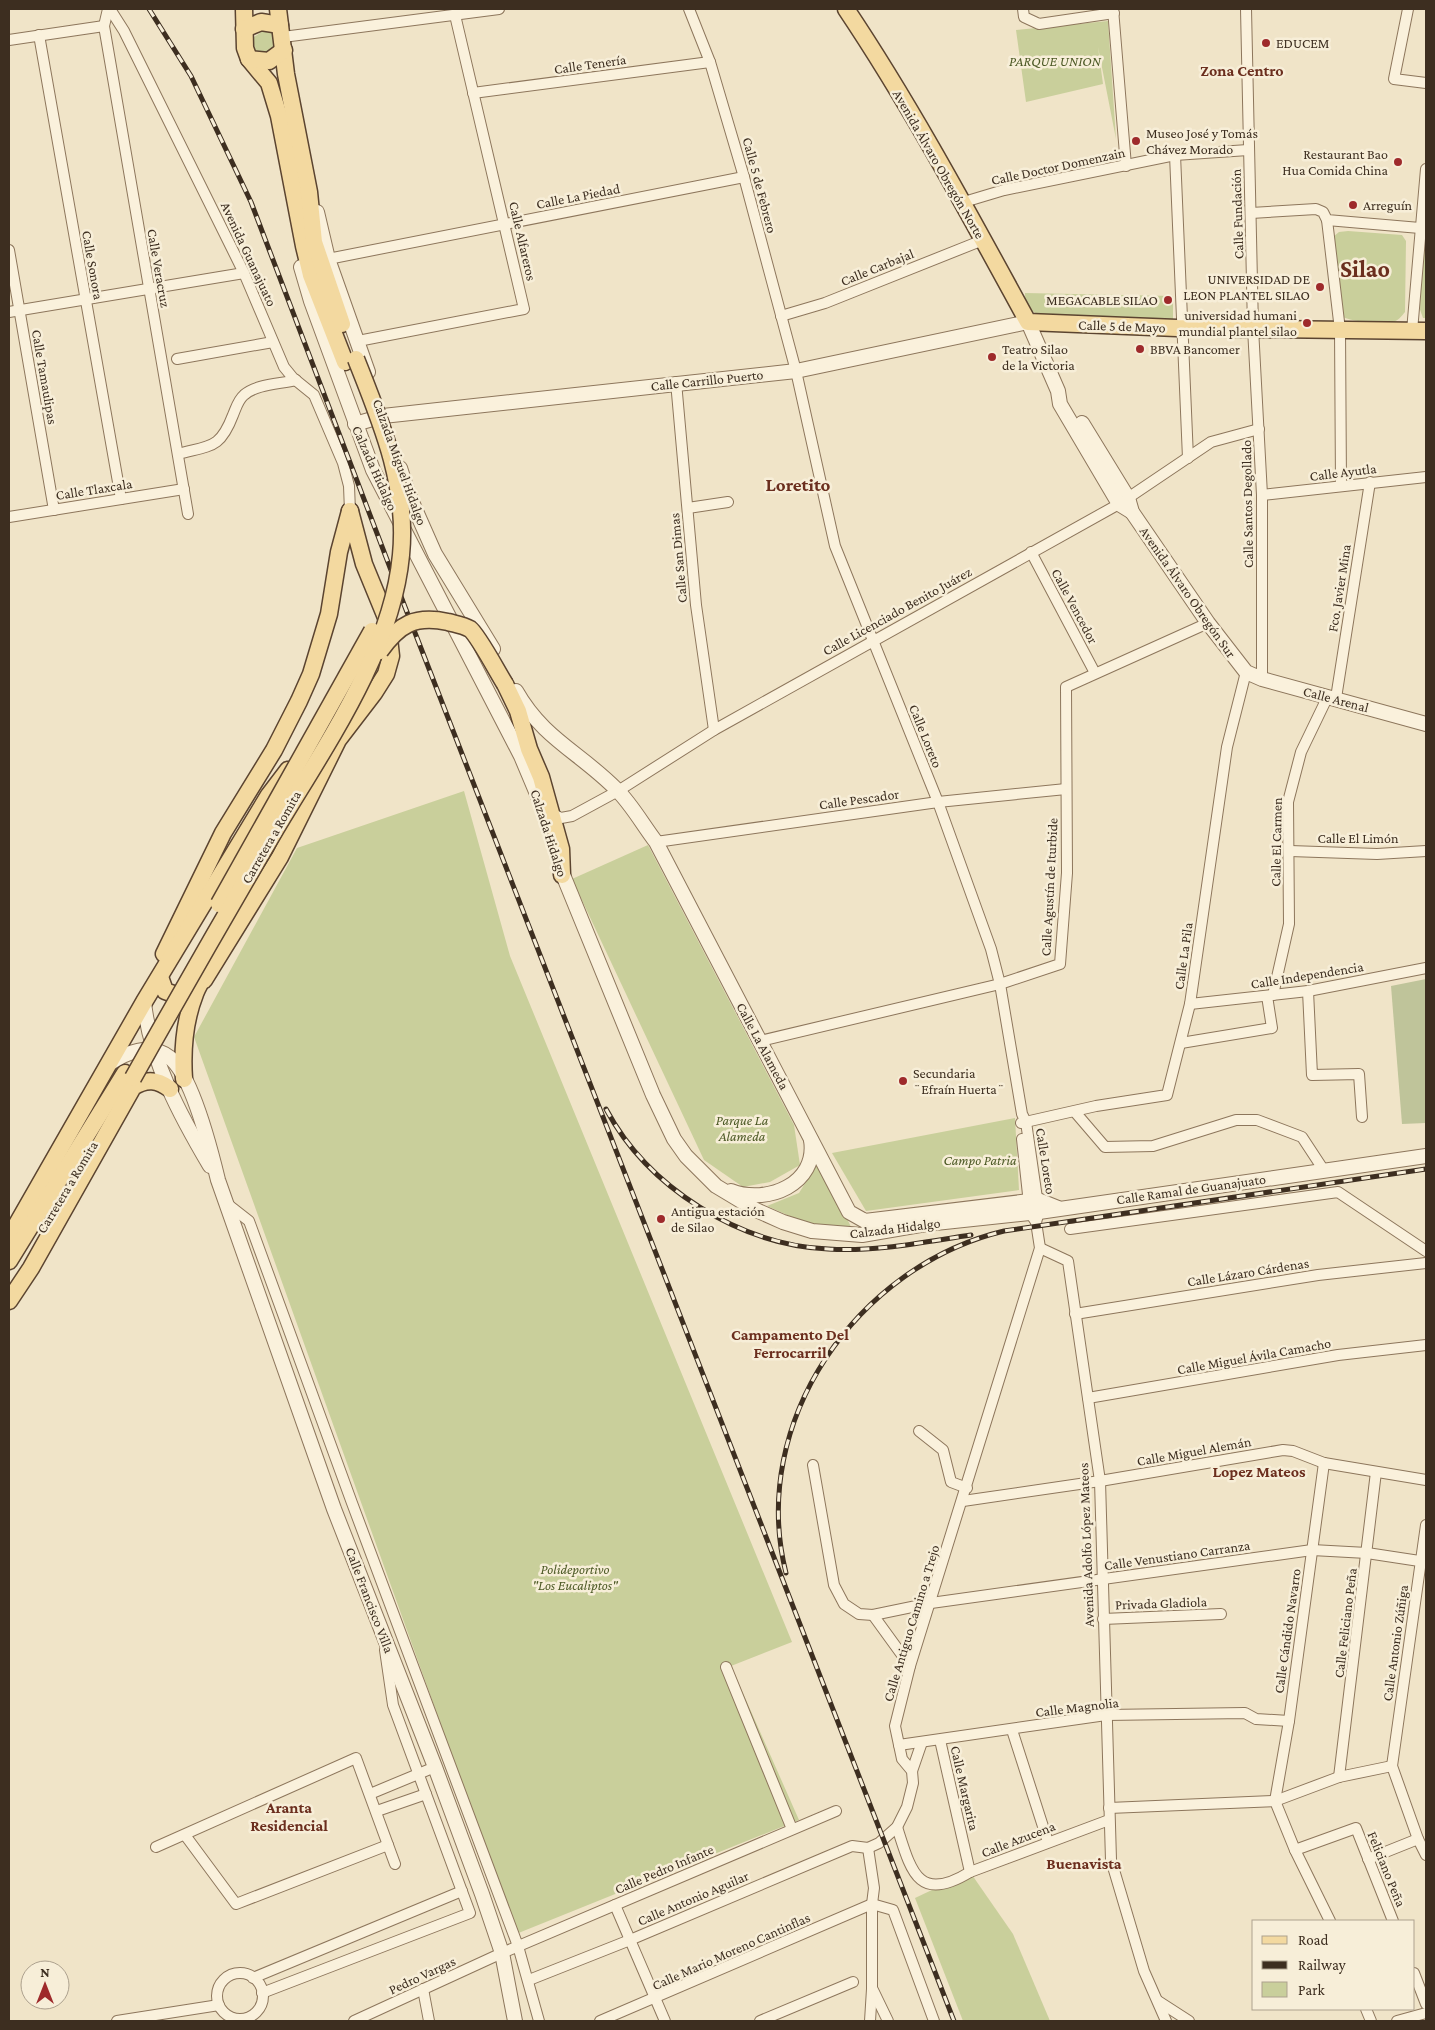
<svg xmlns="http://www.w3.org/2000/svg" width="1435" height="2030" viewBox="0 0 1435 2030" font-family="'Crimson Pro',serif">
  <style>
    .green { fill: #c9cf9b }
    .cemetery { fill: #bfc49a }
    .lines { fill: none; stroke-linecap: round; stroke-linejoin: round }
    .minor-casing { stroke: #8d765c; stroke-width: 12 }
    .tertiary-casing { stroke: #8d765c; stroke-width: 16 }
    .primary-casing { stroke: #5b4430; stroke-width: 19 }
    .minor { stroke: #faf1dc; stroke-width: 10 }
    .tertiary { stroke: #faf1dc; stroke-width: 14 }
    .primary { stroke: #f3d9a0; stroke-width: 16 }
    .rail-casing { stroke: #3d2e20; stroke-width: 5 }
    .rail { stroke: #f7eed8; stroke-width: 3; stroke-dasharray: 9; stroke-linecap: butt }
    .primary-bridge-casing { stroke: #5b4430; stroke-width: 19; stroke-linecap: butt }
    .primary-bridge { stroke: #f3d9a0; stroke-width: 16 }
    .poi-dot { fill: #9e2a2b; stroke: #f7eed8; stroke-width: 2 }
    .labels { text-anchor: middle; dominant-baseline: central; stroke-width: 5; stroke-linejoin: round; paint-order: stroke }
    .poi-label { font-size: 14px; fill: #3d2e20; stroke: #f7eed8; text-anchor: start }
    .park-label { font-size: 14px; font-style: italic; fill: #4d5a26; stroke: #f7eed8 }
    .street-label { font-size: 14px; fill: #3d2e20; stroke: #f7eed8 }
    .quarter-label { font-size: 16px; font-weight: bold; fill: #6b2e1e; stroke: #f7eed8 }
    .district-label { font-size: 19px; font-weight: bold; fill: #6b2e1e; stroke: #f7eed8 }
    .town-label { font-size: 24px; font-weight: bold; fill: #6b2e1e; stroke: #f7eed8 }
  </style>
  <rect width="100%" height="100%" fill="#f0e4c8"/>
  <!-- green -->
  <g class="green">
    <polygon points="1108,21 1116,139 1098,47 1103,84 1026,102 1016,30"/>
    <polygon points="263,31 274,34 277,39 272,56 255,53 253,42 254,37"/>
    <polygon points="1426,206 1426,318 1423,318 1418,304"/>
    <path d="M1348,231L1402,235L1406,241L1405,312C1401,317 1398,321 1392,322C1381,324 1353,322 1343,317L1333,237L1339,232Z"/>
    <path d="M1025,293L1173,296V319L1044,316C1030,312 1025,307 1025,293Z"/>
    <polygon points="464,791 510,956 792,1642 731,1666 799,1820 516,1934 194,1037 297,848"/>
    <polygon points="648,845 794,1125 800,1165 770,1182 743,1187 704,1160 572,879"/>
    <polygon points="1015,1118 1019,1190 866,1211 832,1153"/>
    <polygon points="819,1161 852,1229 812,1226 767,1206 799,1193"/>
    <polygon points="970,1872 1013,1934 1050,2021 963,2021 915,1898"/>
  </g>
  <!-- cemetery -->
  <polygon class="cemetery" points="1426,979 1426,1123 1402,1124 1391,986"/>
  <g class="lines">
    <defs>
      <g id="minor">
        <polyline points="108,9 104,26 188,514"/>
        <polyline points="110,9 124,31 244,273 284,367 293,378 314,395 343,463 349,486 350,511"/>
        <polyline points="689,9 710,62 744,177 796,371 835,546 938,802 991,949 1000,984 1022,1114 1026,1122 1039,1212 1036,1222"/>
        <polyline points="1023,9 1024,17 1039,24 1114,13"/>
        <polyline points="1113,9 1126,166"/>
        <polyline points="1246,9 1253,328 1262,495 1262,679"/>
        <polyline points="1408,9 1394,79 1426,83"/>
        <polyline points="39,35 121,499"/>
        <polyline points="283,37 499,9"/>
        <polyline points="9,40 104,26"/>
        <polyline points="473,93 710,62"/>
        <polyline points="1175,155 1188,458"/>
        <polyline points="964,202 1004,190 1175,155 1248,150"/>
        <polyline points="1251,213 1316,209 1323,212 1327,220 1420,228"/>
        <polyline points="1327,220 1340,330 1341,486"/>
        <polyline points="9,250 54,510"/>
        <polyline points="328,259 744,177"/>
        <polyline points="9,312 244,273"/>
        <polyline points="781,316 825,303 983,240"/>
        <polyline points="1412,331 1426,169"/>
        <polyline points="358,341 524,309 455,15"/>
        <polyline points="177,359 273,342"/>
        <polyline points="676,382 696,605 714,730"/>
        <path d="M178,454C211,445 220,449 233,415C236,408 238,400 244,395C256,384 281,384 296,380"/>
        <polyline points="1262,495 1426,477"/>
        <polyline points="688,508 728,502"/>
        <polyline points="9,517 184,489"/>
        <polyline points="1031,552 1095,673"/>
        <polyline points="1336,698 1370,482"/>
        <polyline points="551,813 561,818 572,816 618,791 714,730 1119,504 1211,442 1259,429"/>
        <polyline points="656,842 938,802 1066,789"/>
        <polyline points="1290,851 1377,854 1426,851"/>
        <polyline points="1308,991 1312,1075 1359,1074 1362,1117"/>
        <polyline points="1273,995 1289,924 1288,802 1301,752 1328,696"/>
        <polyline points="1190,1004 1308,991 1426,968"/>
        <polyline points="760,1041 1000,984 1060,964 1067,873 1066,687 1208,623"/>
        <polyline points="1181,1043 1272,1028 1267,996"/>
        <polyline points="1075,1112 1105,1147 1153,1146 1236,1120 1257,1120 1302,1137 1323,1169"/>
        <polyline points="1021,1123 1096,1106 1167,1095 1190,1004 1227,747 1246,672"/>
        <polyline points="226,1203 249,1221 352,1503 518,1946 539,2021"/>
        <polyline points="1070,1229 1338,1192 1426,1251"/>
        <polyline points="1040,1248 1068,1261 1100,1481 1111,1860 1144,1971 1166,2021"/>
        <polyline points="1075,1314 1318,1275 1426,1263"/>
        <polyline points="1088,1398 1338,1355 1426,1345"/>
        <polyline points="919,1431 943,1450 951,1482 967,1488"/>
        <polyline points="1324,1463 1289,1721 1275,1801 1295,1850 1330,1921"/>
        <polyline points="813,1465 834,1585 844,1604 859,1614 873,1615 931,1603 1312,1550 1367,1553 1426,1562"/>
        <polyline points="963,1501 1100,1481 1283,1450 1293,1451 1324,1463 1426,1480"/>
        <polyline points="1426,1525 1392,1766 1418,1839 1426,1855"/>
        <polyline points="873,1615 910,1666"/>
        <polyline points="1103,1619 1221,1614"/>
        <polyline points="726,1667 792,1829"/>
        <polyline points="1012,1730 1048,1842"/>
        <polyline points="940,1740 970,1872"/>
        <polyline points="899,1745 1106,1715 1245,1713 1256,1719 1289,1721"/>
        <polyline points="912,1771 922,1742"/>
        <polyline points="1339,1777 1376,1472"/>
        <polyline points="370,1794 435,1767"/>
        <polyline points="1109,1808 1275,1801 1339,1777 1392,1766"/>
        <polyline points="377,1811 426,1794"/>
        <path d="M897,1827C911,1871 918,1904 970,1872L1109,1820"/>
        <polyline points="185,1835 236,1904 388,1845"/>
        <polyline points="156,1847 356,1758 395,1864"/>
        <polyline points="868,1848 879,1843 897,1827 907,1807 913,1783 912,1771 902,1759 895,1726 910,1666 1040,1248 1036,1222 1030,1213 1022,1139"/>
        <polyline points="868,1848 874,1888 872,1904 872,1989 870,2021"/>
        <polyline points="1295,1850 1356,1828 1393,1921"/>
        <polyline points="1368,1859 1418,1839"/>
        <polyline points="615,1905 665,2021"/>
        <polyline points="1414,1973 1426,2004"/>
        <circle cx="240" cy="1996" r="23"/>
        <polyline points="253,1978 462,1891"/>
        <polyline points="529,1980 630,1940 852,1846 868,1848"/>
        <polyline points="423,1989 429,2021"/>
        <polyline points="873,1990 888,2021"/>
        <polyline points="262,1993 470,1913 393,1705 385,1650"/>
        <polyline points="1158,2001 1189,2021"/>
        <polyline points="1366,2009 1371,2021"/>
        <polyline points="117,2021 219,2005"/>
        <polyline points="354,2021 502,1953 836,1811"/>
        <polyline points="600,2021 872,1904 893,1910 934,2021"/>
        <polyline points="760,2021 853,1982"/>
        <polyline points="1397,2021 1426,2013"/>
      </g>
      <g id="tertiary">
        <polyline points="317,212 328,259 368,372"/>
        <polyline points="301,267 311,301 373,470 521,756 545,813"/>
        <polyline points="1082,423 1128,498 1132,512 1208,623 1246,672 1262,679 1426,724"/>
        <polyline points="355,424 383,416 796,371 1028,322 1058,391 1060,404 1119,504 1132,512"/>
        <polyline points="400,468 408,493 435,554 493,649"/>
        <path d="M516,691C543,739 581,753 617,790C632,805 643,825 656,842L849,1212L865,1221L1038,1200L1058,1208"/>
        <polyline points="559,865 653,1095 674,1139 686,1156 716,1186 756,1210 783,1222 812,1231 862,1235 926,1224 1039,1212 1426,1156"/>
        <path d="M144,1002C150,1060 181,1117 210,1166"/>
        <path d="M109,1064C125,1053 150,1042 169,1057C192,1074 211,1151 218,1180L334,1509L435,1767L482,1894L502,1953L515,2021"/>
        <path d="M731,1191C767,1205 818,1184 811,1140"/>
      </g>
      <g id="primary">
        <polyline points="244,9 245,48 249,59 269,83 279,116 304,246 311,275 345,362"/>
        <polyline points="278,9 286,74 309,192 314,242 342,324"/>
        <path d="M846,9C913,109 970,216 1028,322L1177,328L1426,331"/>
        <polyline points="244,29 261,22 280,25"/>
        <polyline points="249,59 269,61 284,50"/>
        <polyline points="505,684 518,711 529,749 541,777 561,849 562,875"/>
        <polyline points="164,954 223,833 274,750 299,701 311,674 329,614 339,552 350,511"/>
        <polyline points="160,977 165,991 182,997 191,995"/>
        <polyline points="204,980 280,857 338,740 374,693 386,674 391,656 387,620 364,564 350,511"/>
        <path d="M184,1079C182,1049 184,1022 195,994C198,985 204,978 207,969"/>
        <polyline points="9,1238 144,1002 269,795 288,770"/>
        <polyline points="9,1261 125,1073"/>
        <path d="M9,1301L31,1268L133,1087C147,1078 158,1080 170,1089"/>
      </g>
    </defs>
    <!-- minor casing -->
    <use href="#minor" class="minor-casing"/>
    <!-- tertiary casing -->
    <use href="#tertiary" class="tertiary-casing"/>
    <!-- primary casing -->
    <use href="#primary" class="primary-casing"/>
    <!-- minor -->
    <use href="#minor" class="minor"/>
    <!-- tertiary -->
    <use href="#tertiary" class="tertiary"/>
    <!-- primary -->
    <use href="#primary" class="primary"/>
    <defs>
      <g id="rail">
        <polyline points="149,9 191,76 251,202 405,607 954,2021"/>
        <path d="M606,1109C648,1188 740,1245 828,1249C876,1252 924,1242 971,1235"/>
        <path d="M786,1573C748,1422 857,1266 1004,1231L1426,1169"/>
      </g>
    </defs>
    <!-- rail casing -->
    <use href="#rail" class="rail-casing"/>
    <!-- rail -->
    <use href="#rail" class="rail"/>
    <defs>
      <g id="primary-bridge">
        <path d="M380,651C399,624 415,615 448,622C455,624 463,625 470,629C478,635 498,673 505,684"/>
        <polyline points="219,904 372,631"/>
        <path d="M133,1078C179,996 226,914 274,832C323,749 392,653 401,555C408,485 381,422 356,359"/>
      </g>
    </defs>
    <!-- primary-bridge casing -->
    <use href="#primary-bridge" class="primary-bridge-casing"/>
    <!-- primary-bridge -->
    <use href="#primary-bridge" class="primary-bridge"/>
  </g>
  <!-- markers -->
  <g class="poi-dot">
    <circle cx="1266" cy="43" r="5"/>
    <circle cx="1136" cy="141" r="5"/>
    <circle cx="1398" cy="162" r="5"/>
    <circle cx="1353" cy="205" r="5"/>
    <circle cx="1320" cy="287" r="5"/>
    <circle cx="1168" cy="300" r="5"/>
    <circle cx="1307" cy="323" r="5"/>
    <circle cx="1140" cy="349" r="5"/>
    <circle cx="992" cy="357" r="5"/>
    <circle cx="903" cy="1081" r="5"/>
    <circle cx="661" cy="1219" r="5"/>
  </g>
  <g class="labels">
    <!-- poi labels -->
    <g class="poi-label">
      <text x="1276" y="43">EDUCEM</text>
      <text x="1146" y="133">Museo José y Tomás<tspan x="1146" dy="16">Chávez Morado</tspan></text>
      <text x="1388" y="154" text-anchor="end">Restaurant Bao<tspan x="1388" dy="16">Hua Comida China</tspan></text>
      <text x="1363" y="205">Arreguín</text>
      <text x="1310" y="279" text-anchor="end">UNIVERSIDAD DE<tspan x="1310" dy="16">LEON PLANTEL SILAO</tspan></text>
      <text x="1158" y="300" text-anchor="end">MEGACABLE SILAO</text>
      <text x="1297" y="315" text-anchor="end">universidad humani<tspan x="1297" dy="16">mundial plantel silao</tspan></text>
      <text x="1002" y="349">Teatro Silao<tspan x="1002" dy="16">de la Victoria</tspan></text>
      <text x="1150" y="349">BBVA Bancomer</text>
      <text x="913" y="1073">Secundaria<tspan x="913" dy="16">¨Efraín Huerta¨</tspan></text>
      <text x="671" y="1211">Antigua estación<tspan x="671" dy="16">de Silao</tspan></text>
    </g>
    <!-- park labels -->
    <g class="park-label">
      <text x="1055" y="61">PARQUE UNION</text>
      <text x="742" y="1120">Parque La<tspan x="742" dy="16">Alameda</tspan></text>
      <text x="980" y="1160">Campo Patria</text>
      <text x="575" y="1569">Polideportivo<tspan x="575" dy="16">"Los Eucaliptos"</tspan></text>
    </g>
    <!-- street labels -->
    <g class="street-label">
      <text transform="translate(590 64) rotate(-8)">Calle Tenería</text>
      <text transform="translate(939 164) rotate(60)">Avenida Álvaro Obregón Norte</text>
      <text transform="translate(1058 166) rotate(-12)">Calle Doctor Domenzain</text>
      <text transform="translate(760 185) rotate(75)">Calle 5 de Febrero</text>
      <text transform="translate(578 196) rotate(-11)">Calle La Piedad</text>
      <text transform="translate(1237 214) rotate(-92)">Calle Fundación</text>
      <text transform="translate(523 241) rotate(77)">Calle Alfareros</text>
      <text transform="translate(249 254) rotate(65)">Avenida Guanajuato</text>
      <text transform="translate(93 265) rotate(80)">Calle Sonora</text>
      <text transform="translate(877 267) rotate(-22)">Calle Carbajal</text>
      <text transform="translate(159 268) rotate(80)">Calle Veracruz</text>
      <text transform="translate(1122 326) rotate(2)">Calle 5 de Mayo</text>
      <text transform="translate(45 377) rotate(80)">Calle Tamaulipas</text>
      <text transform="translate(707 380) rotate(-6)">Calle Carrillo Puerto</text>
      <text transform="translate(400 462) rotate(70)">Calzada Miguel Hidalgo</text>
      <text transform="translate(375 468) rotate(66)">Calzada Hidalgo</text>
      <text transform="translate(1343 472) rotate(-7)">Calle Ayutla</text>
      <text transform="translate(94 489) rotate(-9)">Calle Tlaxcala</text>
      <text transform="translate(1247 504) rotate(-91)">Calle Santos Degollado</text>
      <text transform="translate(678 558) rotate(-95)">Calle San Dimas</text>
      <text transform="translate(1339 588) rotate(-81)">Fco. Javier Mina</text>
      <text transform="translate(1188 592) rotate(55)">Avenida Álvaro Obregón Sur</text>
      <text transform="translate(1075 606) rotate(62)">Calle Vencedor</text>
      <text transform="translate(897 611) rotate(-29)">Calle Licenciado Benito Juárez</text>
      <text transform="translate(1336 699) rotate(15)">Calle Arenal</text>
      <text transform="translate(926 736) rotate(68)">Calle Loreto</text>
      <text transform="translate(859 799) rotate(-8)">Calle Pescador</text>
      <text transform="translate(549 833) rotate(72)">Calzada Hidalgo</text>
      <text transform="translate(271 837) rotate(-60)">Carretera a Romita</text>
      <text x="1358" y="838">Calle El Limón</text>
      <text transform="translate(1276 842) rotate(-89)">Calle El Carmen</text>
      <text transform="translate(1049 887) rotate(-87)">Calle Agustín de Iturbide</text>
      <text transform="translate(1183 956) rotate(-82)">Calle La Pila</text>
      <text transform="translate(1307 975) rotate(-9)">Calle Independencia</text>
      <text transform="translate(763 1046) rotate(62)">Calle La Alameda</text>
      <text transform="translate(1046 1161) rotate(81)">Calle Loreto</text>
      <text transform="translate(67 1187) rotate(-59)">Carretera a Romita</text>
      <text transform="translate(1191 1189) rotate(-8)">Calle Ramal de Guanajuato</text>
      <text transform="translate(895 1228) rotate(-7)">Calzada Hidalgo</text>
      <text transform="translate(1248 1272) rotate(-9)">Calle Lázaro Cárdenas</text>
      <text transform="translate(1254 1356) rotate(-10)">Calle Miguel Ávila Camacho</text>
      <text transform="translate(1194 1451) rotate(-10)">Calle Miguel Alemán</text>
      <text transform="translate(1086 1545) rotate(-92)">Avenida Adolfo López Mateos</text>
      <text transform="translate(1177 1555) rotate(-8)">Calle Venustiano Carranza</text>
      <text transform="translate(370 1600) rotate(69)">Calle Francisco Villa</text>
      <text transform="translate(1161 1603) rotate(-2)">Privada Gladiola</text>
      <text transform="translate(911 1623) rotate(-73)">Calle Antiguo Camino a Trejo</text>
      <text transform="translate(1345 1623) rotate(-83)">Calle Feliciano Peña</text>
      <text transform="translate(1287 1631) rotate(-82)">Calle Cándido Navarro</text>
      <text transform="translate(1395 1643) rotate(-82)">Calle Antonio Zúñiga</text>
      <text transform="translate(1077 1707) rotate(-7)">Calle Magnolia</text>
      <text transform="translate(965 1788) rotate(77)">Calle Margarita</text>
      <text transform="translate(1018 1839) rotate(-21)">Calle Azucena</text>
      <text transform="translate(664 1869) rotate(-23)">Calle Pedro Infante</text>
      <text transform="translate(1387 1869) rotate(68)">Feliciano Peña</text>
      <text transform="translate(693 1898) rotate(-23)">Calle Antonio Aguilar</text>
      <text transform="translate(731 1951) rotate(-24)">Calle Mario Moreno Cantinflas</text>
      <text transform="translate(422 1975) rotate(-25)">Pedro Vargas</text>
    </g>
    <!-- quarter labels -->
    <g class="quarter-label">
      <text x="1242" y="70">Zona Centro</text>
      <text x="790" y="1334">Campamento Del<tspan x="790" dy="18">Ferrocarril</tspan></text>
      <text x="1259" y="1471">Lopez Mateos</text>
      <text x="289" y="1807">Aranta<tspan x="289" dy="18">Residencial</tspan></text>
      <text x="1084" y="1863">Buenavista</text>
    </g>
    <!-- district labels -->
    <g class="district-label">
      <text x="798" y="484">Loretito</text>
    </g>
    <!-- town labels -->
    <g class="town-label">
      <text x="1365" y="268">Silao</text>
    </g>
  </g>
  <!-- border -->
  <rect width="1435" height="2030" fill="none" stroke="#3d2e20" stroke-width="20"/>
  <!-- legend -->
  <rect x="1252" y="1920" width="162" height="90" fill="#f7eed8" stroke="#ada18e"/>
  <rect x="1262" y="1936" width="25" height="8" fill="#f3d9a0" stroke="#ada18e"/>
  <text x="1298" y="1945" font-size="15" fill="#3d2e20">Road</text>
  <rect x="1262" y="1961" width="25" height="8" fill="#3d2e20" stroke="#ada18e"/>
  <text x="1298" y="1970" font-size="15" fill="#3d2e20">Railway</text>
  <rect x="1262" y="1982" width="25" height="15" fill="#c9cf9b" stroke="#ada18e"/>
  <text x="1298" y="1995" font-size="15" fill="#3d2e20">Park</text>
  <!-- north arrow -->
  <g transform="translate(45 1985)"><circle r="24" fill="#f7eed8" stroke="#ada18e"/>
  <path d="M0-4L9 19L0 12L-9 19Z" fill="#9e2a2b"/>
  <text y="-8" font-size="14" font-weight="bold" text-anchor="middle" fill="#3d2e20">N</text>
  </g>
</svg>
